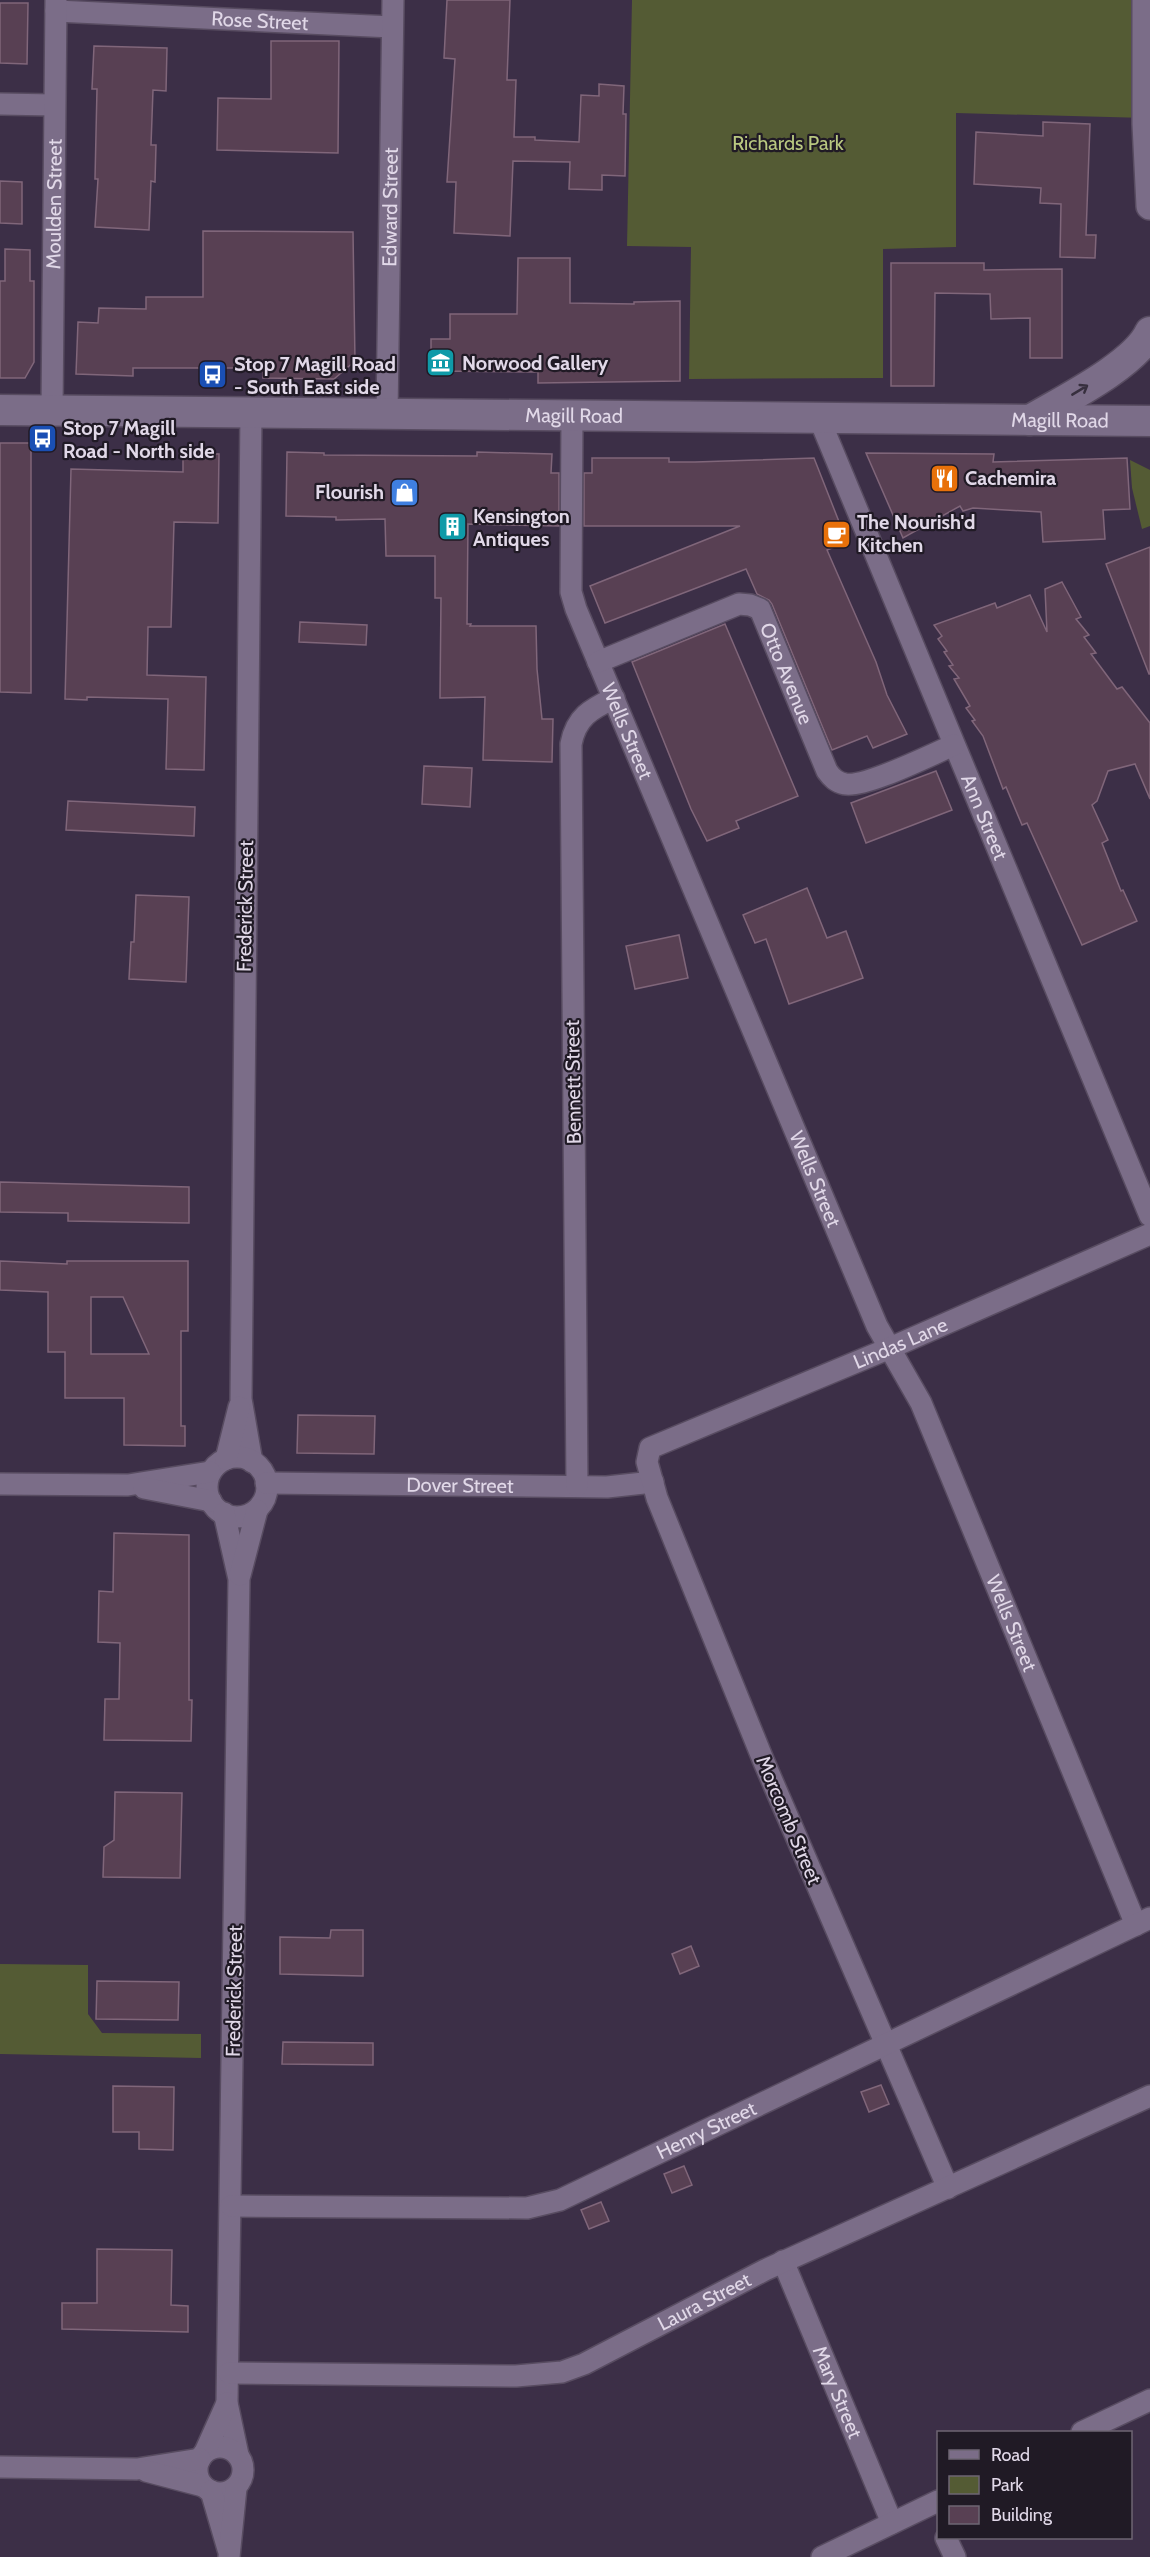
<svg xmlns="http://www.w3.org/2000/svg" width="1150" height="2557" viewBox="0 0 1150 2557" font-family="Cabin,sans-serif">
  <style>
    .green { fill: #545b34 }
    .building { fill: #584053; stroke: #80667a; stroke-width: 1.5; fill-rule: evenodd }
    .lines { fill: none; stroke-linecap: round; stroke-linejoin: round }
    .minor-casing { stroke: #584c61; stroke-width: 24 }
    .tertiary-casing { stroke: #584c61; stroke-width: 30 }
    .secondary-casing { stroke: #584c61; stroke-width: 33 }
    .minor { stroke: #7b6d88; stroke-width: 21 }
    .tertiary { stroke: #7b6d88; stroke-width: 27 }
    .secondary { stroke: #7b6d88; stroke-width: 30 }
    .oneway { stroke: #372f3e }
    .labels { text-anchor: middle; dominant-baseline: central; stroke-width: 4.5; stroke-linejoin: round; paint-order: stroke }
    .street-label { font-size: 20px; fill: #e1d8e8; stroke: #201a25 }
    .park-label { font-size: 20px; fill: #b9c880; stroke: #201a25 }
    .poi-label { font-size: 20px; font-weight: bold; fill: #e1d8e8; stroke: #201a25; text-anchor: start }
  </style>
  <rect width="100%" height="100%" fill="#3c2f47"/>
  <!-- green -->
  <g class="green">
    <polygon points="632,0 1146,0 1146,118 956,113 956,247 883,249 883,378 689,379 691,247 627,246"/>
    <polygon points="1130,460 1150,470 1150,526 1142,529 1132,488"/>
    <polygon points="0,1964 88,1965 88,2014 102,2033 201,2034 201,2058 0,2054"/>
  </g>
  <!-- building -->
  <g class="building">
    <polygon points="447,0 510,0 507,80 516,80 514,137 535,137 535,140 579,142 581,95 599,96 599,84 624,86 623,114 626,114 625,176 602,175 602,190 569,189 570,162 513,161 510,236 454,233 456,182 447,182 455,59 444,58"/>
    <polygon points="0,3 28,3 27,64 0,63"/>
    <polygon points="271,41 339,41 338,153 217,150 218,98 271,99"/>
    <polygon points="94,46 167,48 166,91 153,90 151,145 156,145 155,182 151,181 149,230 95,227 98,179 95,179 97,89 92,89"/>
    <polygon points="1043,122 1090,124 1086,235 1096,235 1095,258 1060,257 1061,204 1040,203 1041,188 974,184 976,132 1043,136"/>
    <polygon points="0,181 22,182 22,224 0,223"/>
    <polygon points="203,231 353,232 355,361 334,379 263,378 263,368 133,368 133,376 76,374 78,322 98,323 99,308 146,309 146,297 203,297"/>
    <polygon points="5,249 30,250 30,281 34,281 34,362 25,378 0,378 0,281 5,281"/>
    <polygon points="518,258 570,258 570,303 634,304 634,302 680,301 680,381 538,383 538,372 431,371 431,339 450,339 450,314 517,314"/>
    <polygon points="891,263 984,263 984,270 1062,269 1062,358 1030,358 1030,318 991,319 990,294 935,293 934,386 891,386"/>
    <polygon points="0,443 31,443 31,693 0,692"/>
    <polygon points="287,452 324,453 324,455 477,456 477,452 552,454 551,473 559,473 559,526 468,524 467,624 471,624 470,626 536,626 537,669 542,719 553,719 552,762 483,760 485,697 440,698 441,598 435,598 435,556 386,556 385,519 336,520 336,517 286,516"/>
    <polygon points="183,453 219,454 218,523 174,522 171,627 148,627 147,675 206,677 204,770 166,769 168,699 87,697 87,700 65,699 71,469 183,472"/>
    <polygon points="866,453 994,454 993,462 1127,458 1130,509 1103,510 1105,539 1043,542 1041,512 973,508 963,511 960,506 903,538"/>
    <polygon points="592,458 669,458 669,462 695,462 814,458 847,542 827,550 876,662 887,695 907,734 873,748 867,736 832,750 772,604 769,600 757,594 746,569 605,623 590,586 740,526 584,526 584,473 592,473"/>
    <polygon points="1150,547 1150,674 1149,674 1106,564"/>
    <polygon points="1062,582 1081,617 1076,619 1089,635 1084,637 1096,653 1091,654 1117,689 1122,687 1150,723 1150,799 1135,764 1108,771 1097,801 1092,805 1108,840 1102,843 1121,891 1123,890 1137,921 1082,945 1027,823 1022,825 1006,787 1003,789 983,736 972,721 975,720 966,708 970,706 954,679 959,678 949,666 953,665 944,652 947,651 938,639 942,636 934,625 995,603 997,608 1030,595 1047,632 1045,589"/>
    <polygon points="300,622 367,625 366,645 299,642"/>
    <polygon points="725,624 798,796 736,821 739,828 707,841 691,809 632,662"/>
    <polygon points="424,766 472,768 470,807 422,804"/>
    <polygon points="936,771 952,810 866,843 851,803"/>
    <polygon points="68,801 195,807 194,836 66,830"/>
    <polygon points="807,888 827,938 846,931 863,978 789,1004 766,939 755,943 743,915"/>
    <polygon points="136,895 189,897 186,982 129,979 131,942 134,942"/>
    <polygon points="679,935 688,978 635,989 626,946"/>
    <polygon points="0,1182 189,1187 189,1223 68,1221 68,1213 0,1212"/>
    <path d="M0,1261L67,1264V1261H188V1331H181V1426H185V1446L124,1445V1398H65V1352H48V1292L0,1290ZM91,1297H123L149,1354H91Z"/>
    <polygon points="298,1415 375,1416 374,1454 297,1453"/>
    <polygon points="114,1533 189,1535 189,1700 192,1700 191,1741 104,1740 105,1699 119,1699 120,1643 98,1642 99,1591 113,1592"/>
    <polygon points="115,1792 182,1793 180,1878 103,1877 104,1847 114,1840"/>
    <polygon points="331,1930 363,1930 363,1976 280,1974 280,1937 330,1938"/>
    <polygon points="691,1946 699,1966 680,1974 672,1954"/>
    <polygon points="97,1981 179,1982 178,2020 96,2019"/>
    <polygon points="283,2042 373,2043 373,2065 282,2064"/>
    <polygon points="881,2085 889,2104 869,2112 861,2092"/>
    <polygon points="113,2086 174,2087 173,2150 139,2149 139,2132 113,2132"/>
    <polygon points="684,2166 692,2185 672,2193 664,2174"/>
    <polygon points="601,2202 609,2221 589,2229 581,2210"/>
    <polygon points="97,2249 172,2250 171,2305 188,2306 188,2332 62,2329 62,2303 97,2303"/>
  </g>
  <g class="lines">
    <defs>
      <g id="minor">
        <path id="s1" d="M56,11L392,27"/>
        <polyline points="0,104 54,105"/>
        <path id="s2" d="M52,410L56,0"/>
        <polyline points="251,412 241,1399 252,1462"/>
        <path id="s3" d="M387,414L393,0"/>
        <path id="s4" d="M572,416L571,592L576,609L877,1326L921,1403L1136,1925"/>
        <path id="s5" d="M819,418L1150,1216"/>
        <path id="s6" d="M598,662L739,604L750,605L760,609L827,771C832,778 836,782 845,784C866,788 932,754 954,745"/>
        <circle cx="237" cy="1487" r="30"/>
        <polyline points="226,1459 239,1407"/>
        <path id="s7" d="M266,1483L607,1487L653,1482"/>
        <polyline points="0,1484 128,1485 210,1472"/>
        <path d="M577,1486L571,744C576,717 591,709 614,698"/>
        <polyline points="144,1488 211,1501"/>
        <polyline points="224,1513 239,1579 227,2403 238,2455"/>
        <polyline points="240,1575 257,1510"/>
        <path id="s8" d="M948,2188L764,1762L657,1498L647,1462L650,1448L890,1348L1150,1234"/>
        <path id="s9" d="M231,2206L527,2208L560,2200L1150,1918"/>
        <path id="s10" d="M783,2261L892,2523"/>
        <path id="s11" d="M229,2373L516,2376L562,2372L584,2364L765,2270L1150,2096"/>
        <polyline points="1082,2432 1150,2400"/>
        <circle cx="220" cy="2470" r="23"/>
        <polyline points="205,2452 227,2403"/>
        <polyline points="0,2467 137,2469 200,2459"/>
        <polyline points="146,2471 203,2486"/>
        <polyline points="211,2491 228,2549"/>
        <polyline points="946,2538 955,2557"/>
        <polyline points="229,2557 236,2488"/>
        <polyline points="822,2557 938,2501"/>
      </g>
      <polyline id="tertiary" points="1146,0 1146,124 1150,206"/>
      <g id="secondary">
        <path id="s12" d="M0,410L1150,421"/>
        <path d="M1030,420C1062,401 1135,365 1150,332"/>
      </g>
    </defs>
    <!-- minor casing -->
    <use href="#minor" class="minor-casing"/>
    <!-- tertiary casing -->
    <use href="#tertiary" class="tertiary-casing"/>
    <!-- secondary casing -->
    <use href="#secondary" class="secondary-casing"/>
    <!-- minor -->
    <use href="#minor" class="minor"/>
    <!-- tertiary -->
    <use href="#tertiary" class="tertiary"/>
    <!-- secondary -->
    <use href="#secondary" class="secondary"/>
  </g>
  <!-- one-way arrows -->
  <defs><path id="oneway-shaft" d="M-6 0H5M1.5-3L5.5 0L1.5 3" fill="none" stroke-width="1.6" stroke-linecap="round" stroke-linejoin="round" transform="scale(1.5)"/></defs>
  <use class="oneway" href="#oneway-shaft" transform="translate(1080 390) rotate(-31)"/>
  <!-- icons -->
  <defs>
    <symbol id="museum-square" viewBox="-11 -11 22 22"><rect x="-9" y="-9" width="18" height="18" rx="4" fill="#0f9aa8" stroke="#201a25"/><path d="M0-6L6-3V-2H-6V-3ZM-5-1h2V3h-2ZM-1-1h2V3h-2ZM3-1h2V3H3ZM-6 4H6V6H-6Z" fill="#fff"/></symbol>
    <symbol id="bus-square" viewBox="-11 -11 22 22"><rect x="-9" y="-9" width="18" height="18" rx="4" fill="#1a4fb4" stroke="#201a25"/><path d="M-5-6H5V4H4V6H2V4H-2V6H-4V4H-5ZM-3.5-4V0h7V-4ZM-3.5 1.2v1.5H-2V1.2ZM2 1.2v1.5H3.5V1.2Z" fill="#fff"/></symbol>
    <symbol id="restaurant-square" viewBox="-11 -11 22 22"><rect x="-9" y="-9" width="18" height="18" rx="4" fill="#e8710a" stroke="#201a25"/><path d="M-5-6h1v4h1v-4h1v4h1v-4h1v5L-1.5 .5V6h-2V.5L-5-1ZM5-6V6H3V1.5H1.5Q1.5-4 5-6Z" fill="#fff"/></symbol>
    <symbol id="shop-square" viewBox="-11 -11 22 22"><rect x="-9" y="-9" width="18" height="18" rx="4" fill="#3f7fe0" stroke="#201a25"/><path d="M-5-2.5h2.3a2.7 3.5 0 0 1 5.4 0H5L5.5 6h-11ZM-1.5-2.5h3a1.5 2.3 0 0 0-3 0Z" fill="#fff"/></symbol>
    <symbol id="building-square" viewBox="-11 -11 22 22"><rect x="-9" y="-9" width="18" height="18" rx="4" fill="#0f9aa8" stroke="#201a25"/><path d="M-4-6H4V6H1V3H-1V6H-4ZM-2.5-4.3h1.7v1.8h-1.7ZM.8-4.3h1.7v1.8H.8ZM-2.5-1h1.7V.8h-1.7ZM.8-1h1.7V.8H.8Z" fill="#fff"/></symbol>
    <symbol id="cafe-square" viewBox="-11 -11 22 22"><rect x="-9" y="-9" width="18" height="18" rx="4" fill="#e8710a" stroke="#201a25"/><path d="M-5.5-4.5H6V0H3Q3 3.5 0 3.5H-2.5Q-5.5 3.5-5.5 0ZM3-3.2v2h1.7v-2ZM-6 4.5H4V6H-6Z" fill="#fff"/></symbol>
  </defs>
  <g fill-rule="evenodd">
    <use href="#museum-square" x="424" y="346" width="33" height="33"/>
    <use href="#bus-square" x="196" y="358" width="33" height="33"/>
    <use href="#bus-square" x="26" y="422" width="33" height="33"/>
    <use href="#restaurant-square" x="928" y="462" width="33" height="33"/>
    <use href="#shop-square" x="388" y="476" width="33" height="33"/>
    <use href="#building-square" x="436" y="510" width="33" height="33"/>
    <use href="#cafe-square" x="820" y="518" width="33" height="33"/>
  </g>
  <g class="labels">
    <!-- street labels -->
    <g class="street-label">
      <text stroke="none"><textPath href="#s1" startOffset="204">Rose Street</textPath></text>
      <text stroke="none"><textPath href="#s2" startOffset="206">Moulden Street</textPath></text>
      <text stroke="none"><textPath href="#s3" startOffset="207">Edward Street</textPath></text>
      <text stroke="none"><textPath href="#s12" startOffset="574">Magill Road</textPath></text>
      <text stroke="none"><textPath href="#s12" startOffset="1060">Magill Road</textPath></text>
      <text stroke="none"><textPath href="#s6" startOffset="244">Otto Avenue</textPath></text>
      <text stroke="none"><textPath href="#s4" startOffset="326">Wells Street</textPath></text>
      <text stroke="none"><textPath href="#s5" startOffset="432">Ann Street</textPath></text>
      <text transform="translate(245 906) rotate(-89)">Frederick Street</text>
      <text transform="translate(573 1082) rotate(-91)">Bennett Street</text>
      <text stroke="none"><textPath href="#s4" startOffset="812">Wells Street</textPath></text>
      <text stroke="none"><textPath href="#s8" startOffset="1072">Lindas Lane</textPath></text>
      <text stroke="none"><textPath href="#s7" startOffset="194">Dover Street</textPath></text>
      <text stroke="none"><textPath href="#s4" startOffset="1298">Wells Street</textPath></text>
      <text transform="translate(789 1820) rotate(67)">Morcomb Street</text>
      <text transform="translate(234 1991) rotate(-89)">Frederick Street</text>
      <text stroke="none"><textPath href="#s9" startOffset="492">Henry Street</textPath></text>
      <text stroke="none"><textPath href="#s11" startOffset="492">Laura Street</textPath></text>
      <text stroke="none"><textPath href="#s10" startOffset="142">Mary Street</textPath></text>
    </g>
    <!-- park labels -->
    <g class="park-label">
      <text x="788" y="143">Richards Park</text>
    </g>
    <!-- poi labels -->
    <g class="poi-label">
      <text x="462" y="363">Norwood Gallery</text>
      <text x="234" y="364">Stop 7 Magill Road<tspan x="234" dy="23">- South East side</tspan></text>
      <text x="63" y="428">Stop 7 Magill<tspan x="63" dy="23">Road - North side</tspan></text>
      <text x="965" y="478">Cachemira</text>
      <text x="384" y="492" text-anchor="end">Flourish</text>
      <text x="473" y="516">Kensington<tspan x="473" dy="23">Antiques</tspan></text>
      <text x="857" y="522">The Nourish'd<tspan x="857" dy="23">Kitchen</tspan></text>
    </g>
  </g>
  <!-- legend -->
  <rect x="937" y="2431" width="195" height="108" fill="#201a25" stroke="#6d6673" stroke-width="1.5"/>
  <rect x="949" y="2450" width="30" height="9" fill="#7b6d88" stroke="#6d6673" stroke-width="1.5"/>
  <text x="991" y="2461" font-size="18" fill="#e1d8e8">Road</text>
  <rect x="949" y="2476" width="30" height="18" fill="#545b34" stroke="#6d6673" stroke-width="1.5"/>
  <text x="991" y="2491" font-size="18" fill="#e1d8e8">Park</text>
  <rect x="949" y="2506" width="30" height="18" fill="#584053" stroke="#6d6673" stroke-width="1.5"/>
  <text x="991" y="2521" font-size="18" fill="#e1d8e8">Building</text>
</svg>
